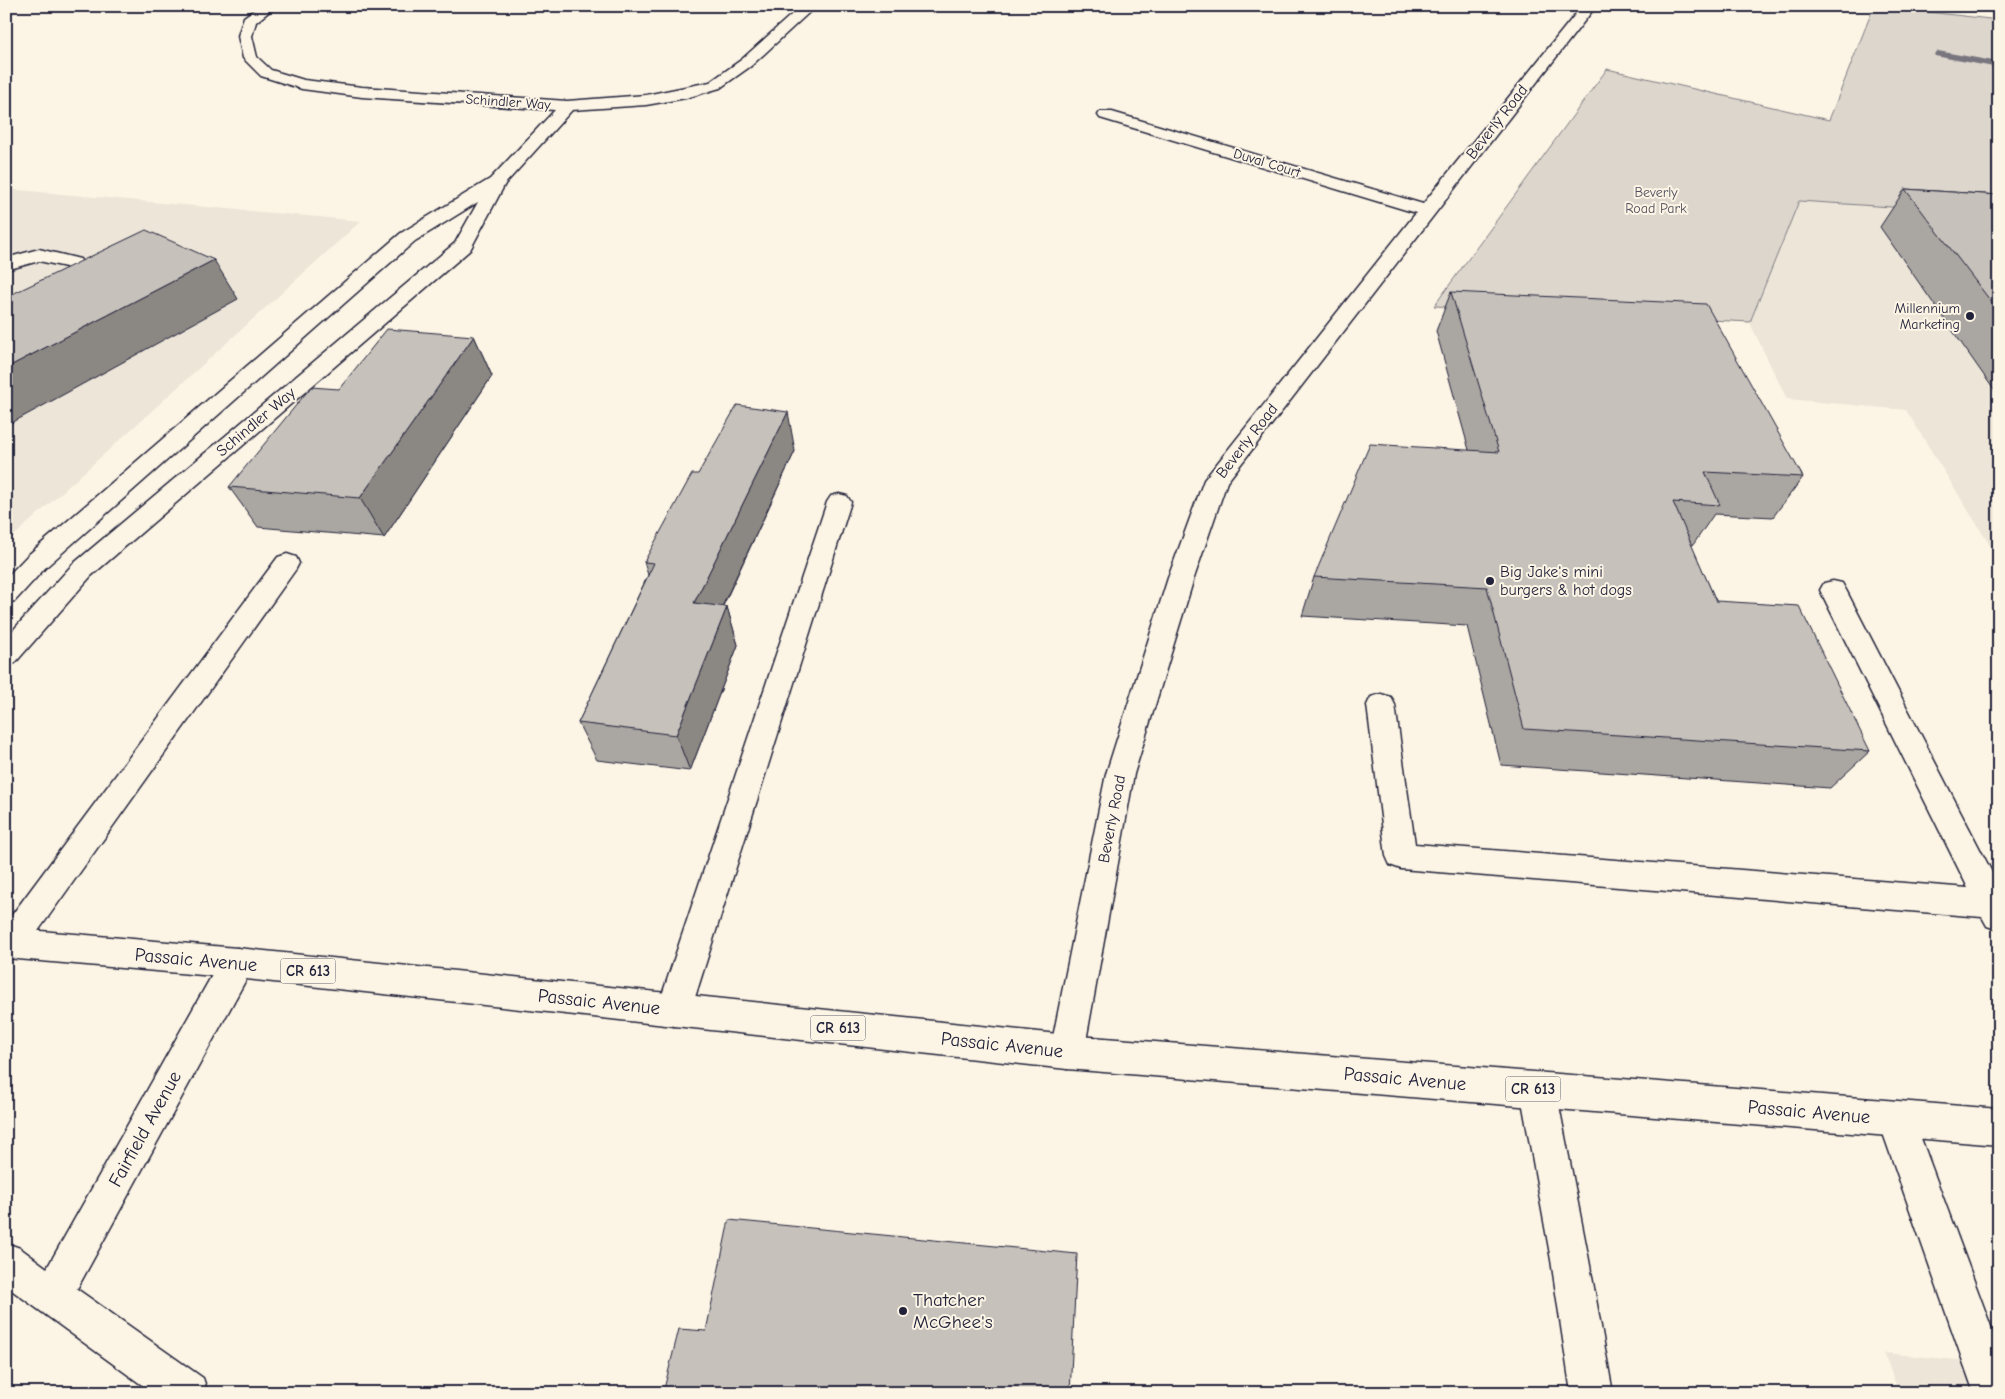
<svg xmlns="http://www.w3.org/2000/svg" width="2005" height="1399" viewBox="0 0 2005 1399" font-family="'Comic Neue',sans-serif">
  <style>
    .built { fill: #ece5d8 }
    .green { fill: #dcd6cc; stroke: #7f7c84 }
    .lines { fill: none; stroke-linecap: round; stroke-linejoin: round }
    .stream { fill: #78757e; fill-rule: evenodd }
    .service-casing { stroke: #22223b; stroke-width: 3 }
    .minor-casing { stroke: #22223b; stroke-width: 3 }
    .primary-casing { stroke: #22223b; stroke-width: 3 }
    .service { fill: #fcf5e5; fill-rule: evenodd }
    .minor { fill: #fcf5e5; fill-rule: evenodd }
    .primary { fill: #fcf5e5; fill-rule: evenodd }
    .wall { fill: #aaa6a1; stroke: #22223b }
    .shaded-wall { fill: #8b8783; stroke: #22223b }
    .building { fill: #c6c1bb; stroke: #22223b }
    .poi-dot { fill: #22223b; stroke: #fcf5e5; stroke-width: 2 }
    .labels { text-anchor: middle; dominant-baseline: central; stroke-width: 4; stroke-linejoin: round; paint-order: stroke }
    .far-street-label { font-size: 14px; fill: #22223b; stroke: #fcf5e5 }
    .far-park-label { font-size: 14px; fill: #504f5f; stroke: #fcf5e5 }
    .far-poi-label { font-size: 14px; fill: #22223b; stroke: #fcf5e5; text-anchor: end }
    .shield { fill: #fcf5e5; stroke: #63616e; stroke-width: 1 }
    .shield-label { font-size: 15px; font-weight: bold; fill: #22223b }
    .street-label { font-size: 16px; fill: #22223b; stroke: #fcf5e5 }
    .poi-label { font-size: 16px; fill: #22223b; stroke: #fcf5e5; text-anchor: start }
    .near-street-label { font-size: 19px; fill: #22223b; stroke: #fcf5e5 }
    .near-poi-label { font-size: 19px; fill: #22223b; stroke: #fcf5e5; text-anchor: start }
  </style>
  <rect width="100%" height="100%" fill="#fcf5e5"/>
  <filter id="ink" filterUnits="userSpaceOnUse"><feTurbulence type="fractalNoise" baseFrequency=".02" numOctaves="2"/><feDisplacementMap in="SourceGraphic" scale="10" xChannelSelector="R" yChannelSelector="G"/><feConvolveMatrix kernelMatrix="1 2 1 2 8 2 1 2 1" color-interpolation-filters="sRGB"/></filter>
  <g filter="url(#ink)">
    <!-- built -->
    <g class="built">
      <polygon points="6,189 361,221 6,543"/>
      <polygon points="1799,201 1999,211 1999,560 1906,410 1787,399 1750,323"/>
      <polygon points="1884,1353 1999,1364 1999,1393 1899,1393"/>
    </g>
    <!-- green -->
    <polygon class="green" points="1874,6 1999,20 1999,214 1799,201 1750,322 1434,306 1607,69 1829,120"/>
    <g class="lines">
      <!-- stream -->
      <polygon class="stream" points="1938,51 1999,62 1999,68 1935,56 1934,54"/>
      <defs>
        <g id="service">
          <polygon points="39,249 80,259 87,270 72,287 6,317 6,303 58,279 67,269 66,267 39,261 6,270 6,258"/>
          <polygon points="839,494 847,496 851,502 691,1010 686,1021 674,1026 662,1021 657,1010 827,502 831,496"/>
          <polygon points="287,554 296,557 299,563 296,569 21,955 10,959 6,958 6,923 278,557"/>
          <polygon points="1833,581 1842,583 1846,590 1999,886 1999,930 1987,926 1982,917 1401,869 1390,865 1386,856 1367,705 1371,697 1381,694 1391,697 1395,705 1415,844 1968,888 1820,590 1824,583"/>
          <polygon points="1538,1072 1550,1078 1556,1090 1589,1260 1613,1393 1571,1393 1551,1260 1520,1090 1526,1078"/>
          <polygon points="1896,1101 1909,1106 1999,1348 1999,1393 1974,1393 1878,1119 1883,1106"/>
        </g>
        <g id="minor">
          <polygon points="259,6 276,6 256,22 252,36 257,57 271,70 304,80 362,87 567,101 646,95 710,82 741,60 801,6 816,6 751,66 720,88 686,98 646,105 572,110 505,184 470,250 91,576 15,663 6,666 6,638 73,564 455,243 478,202 415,241 45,568 15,601 6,603 6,578 27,556 401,233 490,179 555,110 362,97 302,89 261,76 243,58 238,36 244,17"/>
          <polygon points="1582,6 1596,6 1227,482 1194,578 1134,774 1084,1052 1079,1064 1067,1069 1055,1064 1050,1052 1106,774 1168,578 1204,480 1416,213 1100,118 1098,115 1100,112 1112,112 1423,204"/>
          <polygon points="237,948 249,952 253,963 249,974 77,1289 203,1378 208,1393 153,1393 6,1286 6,1243 20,1248 47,1268 225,952"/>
        </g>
        <polygon id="primary" points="6,928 237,948 1067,1035 1999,1109 1999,1145 1067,1069 237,978 6,958"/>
      </defs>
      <!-- service casing -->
      <use href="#service" class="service-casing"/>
      <!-- minor casing -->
      <use href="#minor" class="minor-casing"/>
      <!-- primary casing -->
      <use href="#primary" class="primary-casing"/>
      <!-- service -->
      <use href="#service" class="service"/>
      <!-- minor -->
      <use href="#minor" class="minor"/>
      <!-- primary -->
      <use href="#primary" class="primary"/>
    </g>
    <!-- wall -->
    <g class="wall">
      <polygon points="1905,189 1999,195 1999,397 1880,227"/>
      <polygon points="1451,292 1803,477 1773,517 1714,514 1693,545 1691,545 1716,601 1870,751 1830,788 1501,765 1467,626 1302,616 1314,577 1469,450 1436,331"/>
      <polygon points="474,336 492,376 384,538 258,527 229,487 339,389"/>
      <polygon points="795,451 723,606 727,607 738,645 690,771 597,760 578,723 648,575 644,562 698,474"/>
    </g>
    <!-- shaded-wall -->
    <g class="shaded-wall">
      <polygon points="214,260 238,299 6,426 6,368"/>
      <polygon points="474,336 492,376 384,538 360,498"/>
      <polygon points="788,412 795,451 706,641 694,603"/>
      <polygon points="727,607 738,645 690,771 676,735"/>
    </g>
    <!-- building -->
    <g class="building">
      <polygon points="1905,189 1999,195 1999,312"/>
      <polygon points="146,230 214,260 6,368 6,297"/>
      <polygon points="1451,292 1706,304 1803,477 1705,472 1720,505 1673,502 1716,601 1799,606 1870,751 1524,729 1487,587 1314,577 1370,444 1499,452"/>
      <polygon points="387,329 474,336 360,498 229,487 311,387 339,389"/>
      <polygon points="737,405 788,412 694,603 727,607 676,735 578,723 654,563 644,562 692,474 698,474"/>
      <polygon points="729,1220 1077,1254 1070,1393 663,1393 679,1329 706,1331"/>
    </g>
  </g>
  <!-- markers -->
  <g class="poi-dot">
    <circle cx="1970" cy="316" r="5"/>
    <circle cx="1490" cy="581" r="5"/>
    <circle cx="903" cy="1311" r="5"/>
  </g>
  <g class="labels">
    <!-- far-street labels -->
    <g class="far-street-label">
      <text transform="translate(508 102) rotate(4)">Schindler Way</text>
      <text transform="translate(1267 163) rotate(17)">Duval Court</text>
    </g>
    <!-- far-park labels -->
    <g class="far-park-label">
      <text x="1656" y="192">Beverly<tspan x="1656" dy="16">Road Park</tspan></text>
    </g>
    <!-- far-poi labels -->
    <g class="far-poi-label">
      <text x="1960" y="308">Millennium<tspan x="1960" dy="16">Marketing</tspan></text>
    </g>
    <!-- shield labels -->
    <g class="shield">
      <rect x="280.5" y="958.5" width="55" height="25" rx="4"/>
      <rect x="810.5" y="1015.5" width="55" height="25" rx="4"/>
      <rect x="1505.5" y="1076.5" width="55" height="25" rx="4"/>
    </g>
    <g class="shield-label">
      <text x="308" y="971">CR 613</text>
      <text x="838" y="1028">CR 613</text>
      <text x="1533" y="1089">CR 613</text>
    </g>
    <!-- street labels -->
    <g class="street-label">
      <text transform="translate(1497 122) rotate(-52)">Beverly Road</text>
      <text transform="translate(256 422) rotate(-40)">Schindler Way</text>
      <text transform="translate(1247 441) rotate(-52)">Beverly Road</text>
      <text transform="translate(1112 819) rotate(-79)">Beverly Road</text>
    </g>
    <!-- poi labels -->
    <g class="poi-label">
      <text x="1500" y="572">Big Jake's mini<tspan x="1500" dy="18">burgers &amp; hot dogs</tspan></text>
    </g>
    <!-- near-street labels -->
    <g class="near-street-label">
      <text transform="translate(196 960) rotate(5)">Passaic Avenue</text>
      <text transform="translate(599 1002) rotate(6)">Passaic Avenue</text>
      <text transform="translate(1002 1045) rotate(6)">Passaic Avenue</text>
      <text transform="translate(1405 1079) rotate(5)">Passaic Avenue</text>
      <text transform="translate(1809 1112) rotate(5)">Passaic Avenue</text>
      <text transform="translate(145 1129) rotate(-61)">Fairfield Avenue</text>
    </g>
    <!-- near-poi labels -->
    <g class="near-poi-label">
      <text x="913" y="1300">Thatcher<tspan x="913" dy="22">McGhee's</tspan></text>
    </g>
  </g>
  <!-- margin -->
  <rect width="2005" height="1399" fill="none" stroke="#fcf5e5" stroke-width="25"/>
  <rect x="12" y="12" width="1980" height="1374" fill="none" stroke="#22223b" stroke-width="2" filter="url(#ink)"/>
</svg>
